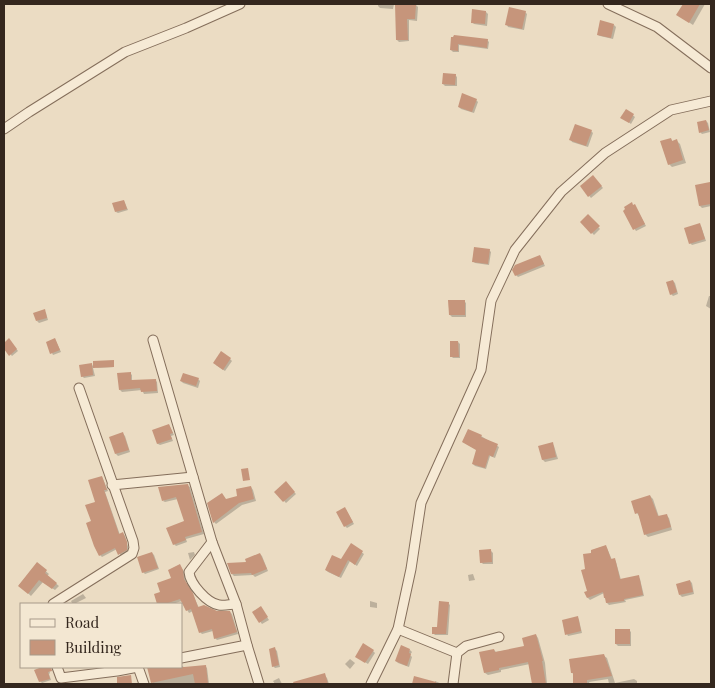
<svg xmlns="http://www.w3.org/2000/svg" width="715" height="688" viewBox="0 0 715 688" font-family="'Playfair Display',serif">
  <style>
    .shadow { fill: #0003 }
    .building { fill: #c6957b }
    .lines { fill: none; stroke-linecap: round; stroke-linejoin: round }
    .minor-casing { stroke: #846e5b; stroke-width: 11 }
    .minor { stroke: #f6ead5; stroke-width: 9 }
  </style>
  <rect width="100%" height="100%" fill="#ebdcc3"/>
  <!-- shadow -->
  <g class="shadow">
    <polygon points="378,4 394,4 393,9 380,8 378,6"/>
    <polygon points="396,4 416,5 418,7 417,21 409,20 409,41 399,42 397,40"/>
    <polygon points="685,4 705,4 693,25 678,15"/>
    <polygon points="486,12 488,14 487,26 474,24 472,22"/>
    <polygon points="525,12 527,14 524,30 508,27 507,25"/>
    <polygon points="614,25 616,27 613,39 600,36 598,35"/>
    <polygon points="452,38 487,40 489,42 488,49 459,45 459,52 453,52 451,50"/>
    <polygon points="455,75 457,77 457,86 445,86 443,84"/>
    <polygon points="476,100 478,102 474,113 461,109 459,107"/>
    <polygon points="626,110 635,117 631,124 624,119"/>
    <polygon points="706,121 708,123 710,132 702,134 700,132"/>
    <polygon points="591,131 593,133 588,147 572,142 571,140"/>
    <polygon points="671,139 673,142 677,141 680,144 686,163 672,167 669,164"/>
    <polygon points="593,177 603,188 591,198 581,186"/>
    <polygon points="709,184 711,186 711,206 702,208 700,206 696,186"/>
    <polygon points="124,201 125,203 128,210 118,213 116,212"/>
    <polygon points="636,208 646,226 636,231 624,211"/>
    <polygon points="588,216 600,229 594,235 582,222"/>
    <polygon points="699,225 701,226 706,241 692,245 690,243"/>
    <polygon points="489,250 491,252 489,265 475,263 473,261"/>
    <polygon points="540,256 545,266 518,277 516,275"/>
    <polygon points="673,281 675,283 678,294 673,296 671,294"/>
    <polygon points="709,296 711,296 711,309 706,306"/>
    <polygon points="464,301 466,303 466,317 452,317 450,315"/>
    <polygon points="44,311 46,313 48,320 39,323 37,321"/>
    <polygon points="55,339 61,352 53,355 52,353"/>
    <polygon points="9,340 18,351 12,356 4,347 4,344"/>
    <polygon points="458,342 460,344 460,358 453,358 451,356"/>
    <polygon points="230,359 232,361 225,371 216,365"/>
    <polygon points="114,362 114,367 93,368 95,376 84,378 82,376 91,364 95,368"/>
    <polygon points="130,373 132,375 132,381 155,380 157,382 158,393 144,394 142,390 122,392 120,390"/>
    <polygon points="198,379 200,381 198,388 183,383 181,381"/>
    <polygon points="169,425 174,435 171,436 173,441 160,445 158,444 154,431"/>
    <polygon points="123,434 125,436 130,452 118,456 116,454"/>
    <polygon points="481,436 499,447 495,458 490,456 486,469 475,466 473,464 477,450 463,442"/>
    <polygon points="552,444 554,446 558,459 545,462 543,460 540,447"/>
    <polygon points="102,477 103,479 108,491 105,492 120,535 123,534 125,536 129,550 128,552 121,556 117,549 102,557 100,555 93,522"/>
    <polygon points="285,483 296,494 286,503 276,492"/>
    <polygon points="187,485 190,487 204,534 186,539 187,542 176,546 174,544 185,521 178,499 165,502 163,501"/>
    <polygon points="251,487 253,490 256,501 242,505 216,524 214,522 227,500 239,497"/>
    <polygon points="650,496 653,499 659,517 666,515 669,518 672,530 648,537 645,534 639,516 637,513"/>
    <polygon points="346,510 354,524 347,528 345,526"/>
    <polygon points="351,545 364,554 357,566 350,561 341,578 328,572 326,570 341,561"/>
    <polygon points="605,546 607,548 612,560 615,560 616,562 621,580 638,577 640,579 644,596 625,600 626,602 609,605 607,603 604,593 590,600 588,598 586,593 589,592 587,570 593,554"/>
    <polygon points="491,551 493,553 493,564 483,564 481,562"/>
    <polygon points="194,552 195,555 190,560 188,553"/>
    <polygon points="152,553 154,555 159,569 145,574 143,572"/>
    <polygon points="260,554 262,556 268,571 255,577 253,575 234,576 232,574"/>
    <polygon points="37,564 49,574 47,576 59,586 55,590 43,582 31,596 19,585"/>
    <polygon points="180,566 185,573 186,583 194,597 199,608 217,612 230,612 232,614 238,634 217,640 215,638 213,631 202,634 200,632 193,611 189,613 182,601 172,604 159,604 155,595 162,593 173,578"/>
    <polygon points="473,574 475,580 469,581 468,575"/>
    <polygon points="690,581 692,583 694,594 682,597 680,595"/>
    <polygon points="83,594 86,598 74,604 72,603 71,601"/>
    <polygon points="370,601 377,603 377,608 370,607"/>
    <polygon points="448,603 450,605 448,635 435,635 433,633 438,628"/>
    <polygon points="262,610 269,620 262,624 254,613"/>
    <polygon points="578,618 579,620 582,633 568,636 567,634"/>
    <polygon points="629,630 631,632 631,646 618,646 616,644"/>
    <polygon points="536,635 538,638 545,663 547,684 533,684 530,664 501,670 501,672 488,675 485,673 494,650 496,652 526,647"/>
    <polygon points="275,649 277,651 280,667 275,668 273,666"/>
    <polygon points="410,650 412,652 410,655 412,657 409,667 398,663 396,661"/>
    <polygon points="373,651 375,653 368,664 359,658"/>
    <polygon points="604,656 607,658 615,683 634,679 637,681 637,684 609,684 608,679 589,682 590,684 574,684 574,674 572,673"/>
    <polygon points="350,659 355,663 350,669 345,664"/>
    <polygon points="181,665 185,668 205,666 207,668 209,684 153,684 148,667 181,667"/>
    <polygon points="40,667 48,667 50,673 49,674 51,680 42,683 40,681"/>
    <polygon points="324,675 327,678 329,684 301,684 300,682"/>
    <polygon points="279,678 282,684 275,684 273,681"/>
    <polygon points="415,678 435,683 435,681 442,684 413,684"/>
  </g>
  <!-- building -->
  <g class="building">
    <polygon points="395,4 416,4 415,19 407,19 408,40 396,40"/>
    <polygon points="683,4 700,4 689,23 676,15"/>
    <polygon points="509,7 526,11 522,29 505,25"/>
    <polygon points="472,9 486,11 485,24 471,23"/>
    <polygon points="600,20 614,24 611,38 597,35"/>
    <polygon points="454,35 488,39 487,48 458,44 458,51 450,50 451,37 453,37"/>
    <polygon points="443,73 456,74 455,85 442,84"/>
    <polygon points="462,93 477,99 472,112 458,107"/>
    <polygon points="626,109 634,114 629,123 620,118"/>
    <polygon points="706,120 709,130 699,133 697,122"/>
    <polygon points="575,124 592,130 586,146 569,140"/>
    <polygon points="671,138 672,141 677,139 683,160 668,165 660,141"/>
    <polygon points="593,175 602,186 588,197 580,186"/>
    <polygon points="710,182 711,189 711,204 699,206 695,185"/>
    <polygon points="124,200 127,209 115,212 112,203"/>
    <polygon points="632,202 633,205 635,204 645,224 633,230 623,211 625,209 624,207"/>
    <polygon points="588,214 600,226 591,234 580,222"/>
    <polygon points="700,223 705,239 689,244 684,228"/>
    <polygon points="474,247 490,249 488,264 472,262"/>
    <polygon points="540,255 544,264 515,276 512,270 515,265"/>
    <polygon points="673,280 677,292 670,295 666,282"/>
    <polygon points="448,300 465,300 465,315 449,315"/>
    <polygon points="45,309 47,318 36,321 33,313"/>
    <polygon points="9,338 17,349 9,356 4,349 4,343"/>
    <polygon points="55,338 60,350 50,354 46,342"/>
    <polygon points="450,341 458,341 459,357 450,357"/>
    <polygon points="221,351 231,358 223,370 213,363"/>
    <polygon points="114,360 114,367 93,368 93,361"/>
    <polygon points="92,363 93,375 81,377 79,365"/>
    <polygon points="131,372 131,380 156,379 157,391 141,392 140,388 119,390 117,373"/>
    <polygon points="183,373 199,378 196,386 180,381"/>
    <polygon points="169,424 173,433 170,434 172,439 157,444 152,430"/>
    <polygon points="468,429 482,435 481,437 498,444 493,457 489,455 485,468 472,464 476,450 462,442"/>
    <polygon points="123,432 129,450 115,454 109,437"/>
    <polygon points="553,442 556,457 542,460 538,446"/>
    <polygon points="248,468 250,480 243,481 241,469"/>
    <polygon points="102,476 107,490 104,490 119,534 123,532 127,542 127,550 118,555 115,548 99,556 94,546 86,523 91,521 85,505 95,502 88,480"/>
    <polygon points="286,481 295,492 283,502 274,492"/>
    <polygon points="188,484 202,532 185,537 186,540 173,545 166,528 184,521 176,497 162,501 158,487"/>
    <polygon points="251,486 254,499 239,503 213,523 207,503 222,493 226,499 237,496 236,489"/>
    <polygon points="650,495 658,516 667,514 671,527 644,535 638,513 635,514 631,501"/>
    <polygon points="345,507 353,522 344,527 336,512"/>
    <polygon points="351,543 363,551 355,565 348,560 339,577 325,570 332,555 341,559"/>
    <polygon points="606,545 611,559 615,558 620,579 639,575 643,595 624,599 624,601 606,603 605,598 604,598 603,592 587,598 584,592 587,591 581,570 585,569 583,554 591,553 591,550"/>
    <polygon points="491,549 492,562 480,563 479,550"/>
    <polygon points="152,552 158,568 142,573 137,557"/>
    <polygon points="260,553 267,569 252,575 251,573 231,574 227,563 246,562 245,559"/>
    <polygon points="37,562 47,570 45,573 57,583 52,589 39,580 28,594 18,586"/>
    <polygon points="180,564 183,570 184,579 193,593 198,607 204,605 217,611 230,611 237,632 214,639 212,629 199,633 191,609 186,611 180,599 165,604 157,604 154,594 160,592 157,583 171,578 168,570"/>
    <polygon points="690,580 693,592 679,595 676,584"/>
    <polygon points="439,601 449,602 446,634 432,634 432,627 437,627"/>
    <polygon points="261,606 268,617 259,623 252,612"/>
    <polygon points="578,616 581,631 565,635 562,620"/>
    <rect x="615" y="629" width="15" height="15"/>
    <polygon points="536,634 543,661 542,661 546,684 532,684 528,662 499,668 499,670 484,673 479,652 494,649 495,652 524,646 522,638"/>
    <polygon points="363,643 374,650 365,663 355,657"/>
    <polygon points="401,645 410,649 409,653 411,654 407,666 395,661"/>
    <polygon points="275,647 279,665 272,667 269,649"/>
    <polygon points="604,654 612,676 587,680 587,684 573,684 573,673 571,673 569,659"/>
    <polygon points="206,665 208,684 195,684 193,674 151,683 147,667 184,667"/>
    <polygon points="42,667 51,667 52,671 48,672 50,679 39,682 34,670"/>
    <polygon points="325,673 328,684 294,684 293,682"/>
    <polygon points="131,675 132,684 117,684 117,677"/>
    <polygon points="414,676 436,682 436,684 412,684"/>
  </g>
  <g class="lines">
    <defs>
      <g id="minor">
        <polyline points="608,4 657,27 711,68"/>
        <polyline points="4,129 29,112 125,52 186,28 240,4"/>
        <polyline points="153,340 212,542 236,604 247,645 259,684"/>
        <polyline points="112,485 193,477"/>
        <path d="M212,542L189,572C190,584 207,603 219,605C224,606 231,604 236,604"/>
        <polyline points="53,604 132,554 134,548 133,541 79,388"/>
        <polyline points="398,629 457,653"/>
        <polyline points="181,658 247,645"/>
        <polyline points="57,667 61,678 117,671 138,667 144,684"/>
        <polyline points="371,684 398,629 411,569 421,503 481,370 491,301 515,250 561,192 605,153 671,110 711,101"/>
        <polyline points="453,684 457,653 466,646 499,637"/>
      </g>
    </defs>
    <!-- minor casing -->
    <use href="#minor" class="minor-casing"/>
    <!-- minor -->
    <use href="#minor" class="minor"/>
  </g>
  <!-- border -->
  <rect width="715" height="688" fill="none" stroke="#34271e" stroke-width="10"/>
  <!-- legend -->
  <rect x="20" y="603" width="162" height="65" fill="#f3e7d2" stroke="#a79a8a"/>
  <rect x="30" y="619" width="25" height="8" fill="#f6ead5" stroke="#a79a8a"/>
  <text x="65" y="628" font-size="15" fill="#34271e">Road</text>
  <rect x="30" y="640" width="25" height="15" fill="#c6957b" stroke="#a79a8a"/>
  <text x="65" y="653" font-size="15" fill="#34271e">Building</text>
</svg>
